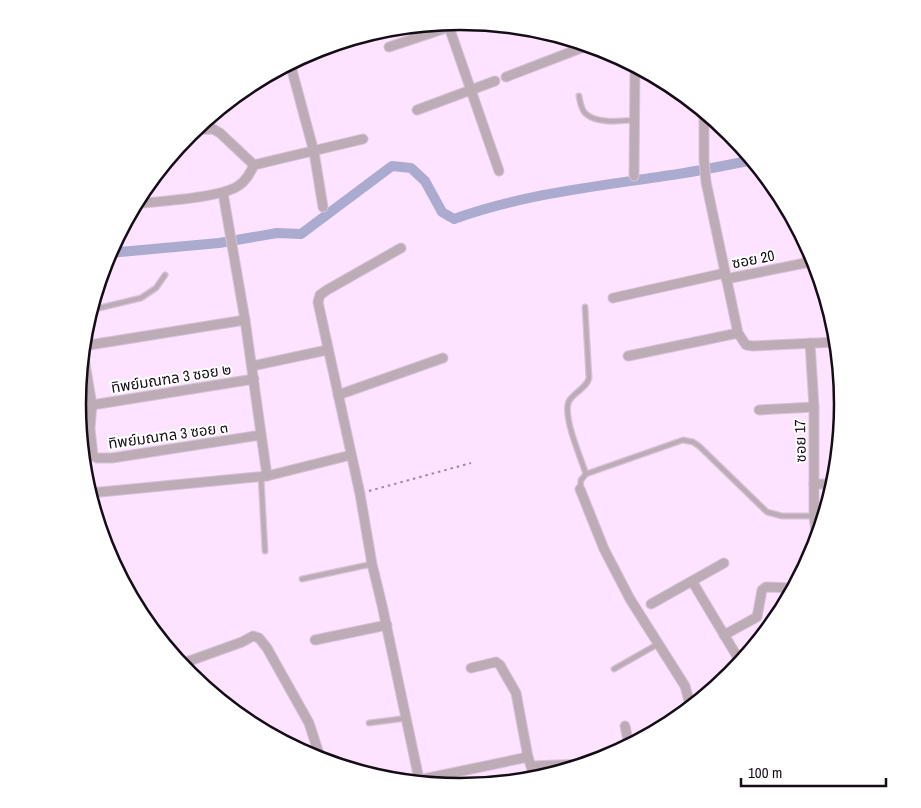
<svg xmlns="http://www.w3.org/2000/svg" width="921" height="808" viewBox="0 0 921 808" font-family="'Archivo Narrow','Noto Sans Thai',sans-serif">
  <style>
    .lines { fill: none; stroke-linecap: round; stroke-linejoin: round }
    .canal { stroke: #ababd0; stroke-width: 10 }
    .service-casing { stroke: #d8c1da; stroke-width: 7 }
    .minor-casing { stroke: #d8c1da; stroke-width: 11 }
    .path { stroke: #9b899d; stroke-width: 2; stroke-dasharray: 2.5 4; stroke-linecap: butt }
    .service { stroke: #bdacb6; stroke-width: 4.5 }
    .minor { stroke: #bdacb6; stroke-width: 9 }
    .labels { text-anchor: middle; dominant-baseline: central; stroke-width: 4; stroke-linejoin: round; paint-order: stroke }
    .street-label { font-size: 15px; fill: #150d16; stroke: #fff }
    .rim { fill: none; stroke: #150d16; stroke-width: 2.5 }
  </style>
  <rect width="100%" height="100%" fill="#fde3ff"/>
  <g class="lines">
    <!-- canal -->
    <path class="canal" d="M109,253L219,243L277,233L301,234L392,166L411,168L425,181L442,212L454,219C526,193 602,186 678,174C703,170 728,165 753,160"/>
    <defs>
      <g id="service">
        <path d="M579,96C580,101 581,110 586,114C598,124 620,121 635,120"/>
        <path d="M585,307L589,378C587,388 574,392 569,401C562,416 581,458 586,474"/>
        <polyline points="91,310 141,298 156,288 165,275"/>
        <polyline points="80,429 90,428"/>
        <polyline points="261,476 265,551"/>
        <polyline points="580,489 581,480 586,474 683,440 693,442 699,446 767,512 782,516 814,516"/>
        <polyline points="302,579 372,564"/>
        <polyline points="614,669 658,644"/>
        <polyline points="369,723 407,718"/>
      </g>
      <g id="minor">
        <polyline points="449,27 499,171"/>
        <polyline points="389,47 464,22"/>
        <polyline points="290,63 314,152 323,207"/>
        <polyline points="506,77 589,45"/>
        <polyline points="417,110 495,81"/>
        <polyline points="704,111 704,160 706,182 738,333 746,345 753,346 837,342"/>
        <polyline points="194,130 213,129 220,133 254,165"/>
        <polyline points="634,176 635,66"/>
        <polyline points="223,193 245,320 267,476"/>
        <path d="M135,204C160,201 220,198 238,186C246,181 250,173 254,165L363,139"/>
        <polyline points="806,243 808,262"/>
        <polyline points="401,248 327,290 320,295 318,302 360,494 372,564 382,605 419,779"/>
        <polyline points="726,279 815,261"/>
        <polyline points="613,298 725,273"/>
        <polyline points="810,343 814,407 814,516 817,540"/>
        <polyline points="83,346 245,320"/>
        <polyline points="83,352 92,405 90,428 93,456 97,458 112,458 261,435"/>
        <polyline points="628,356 738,333"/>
        <polyline points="252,366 327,350"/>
        <polyline points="338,395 443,358"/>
        <polyline points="92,405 254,379"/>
        <polyline points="759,410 814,407"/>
        <polyline points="814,484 834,484"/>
        <polyline points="580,489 604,549 630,599 685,686 691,708"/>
        <polyline points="90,493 267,476 351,455"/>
        <polyline points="692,581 741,663"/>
        <polyline points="651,604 724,563"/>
        <polyline points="724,635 757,617 762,590 766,587 794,588"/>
        <polyline points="315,640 387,625"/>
        <polyline points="181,664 242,642 253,636 259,638 267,648 309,723 321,760"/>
        <polyline points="471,668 496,662 500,665 516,693 528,757 535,779"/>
        <polyline points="625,726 629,746"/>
        <polyline points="531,766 585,764"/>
        <polyline points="409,782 528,757"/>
      </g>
    </defs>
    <!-- service casing -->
    <use href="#service" class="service-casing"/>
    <!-- minor casing -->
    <use href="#minor" class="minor-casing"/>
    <!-- path -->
    <polyline class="path" points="369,491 471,463"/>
    <!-- service -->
    <use href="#service" class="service"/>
    <!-- minor -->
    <use href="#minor" class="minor"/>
  </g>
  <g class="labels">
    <!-- street labels -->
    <g class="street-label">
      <text transform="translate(753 259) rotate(-11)">ซอย 20</text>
      <text transform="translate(171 378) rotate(-9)">ทิพย์มณฑล 3 ซอย ๒</text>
      <text transform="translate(168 435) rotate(-8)">ทิพย์มณฑล 3 ซอย ๓</text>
      <text transform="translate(800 441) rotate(-91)">ซอย 17</text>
    </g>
  </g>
  <!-- crop -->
  <path d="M0 0H921V808H0ZM86 404a374 374 0 1 1 748 0a374 374 0 1 1-748 0Z" fill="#fff" fill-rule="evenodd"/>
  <path class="rim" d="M86 404a374 374 0 1 1 748 0a374 374 0 1 1-748 0Z"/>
  <!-- scale -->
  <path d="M741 778v8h145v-8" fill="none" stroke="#150d16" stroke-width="2.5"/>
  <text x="748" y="778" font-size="15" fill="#150d16" stroke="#ffffff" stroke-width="4" paint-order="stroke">100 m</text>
</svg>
